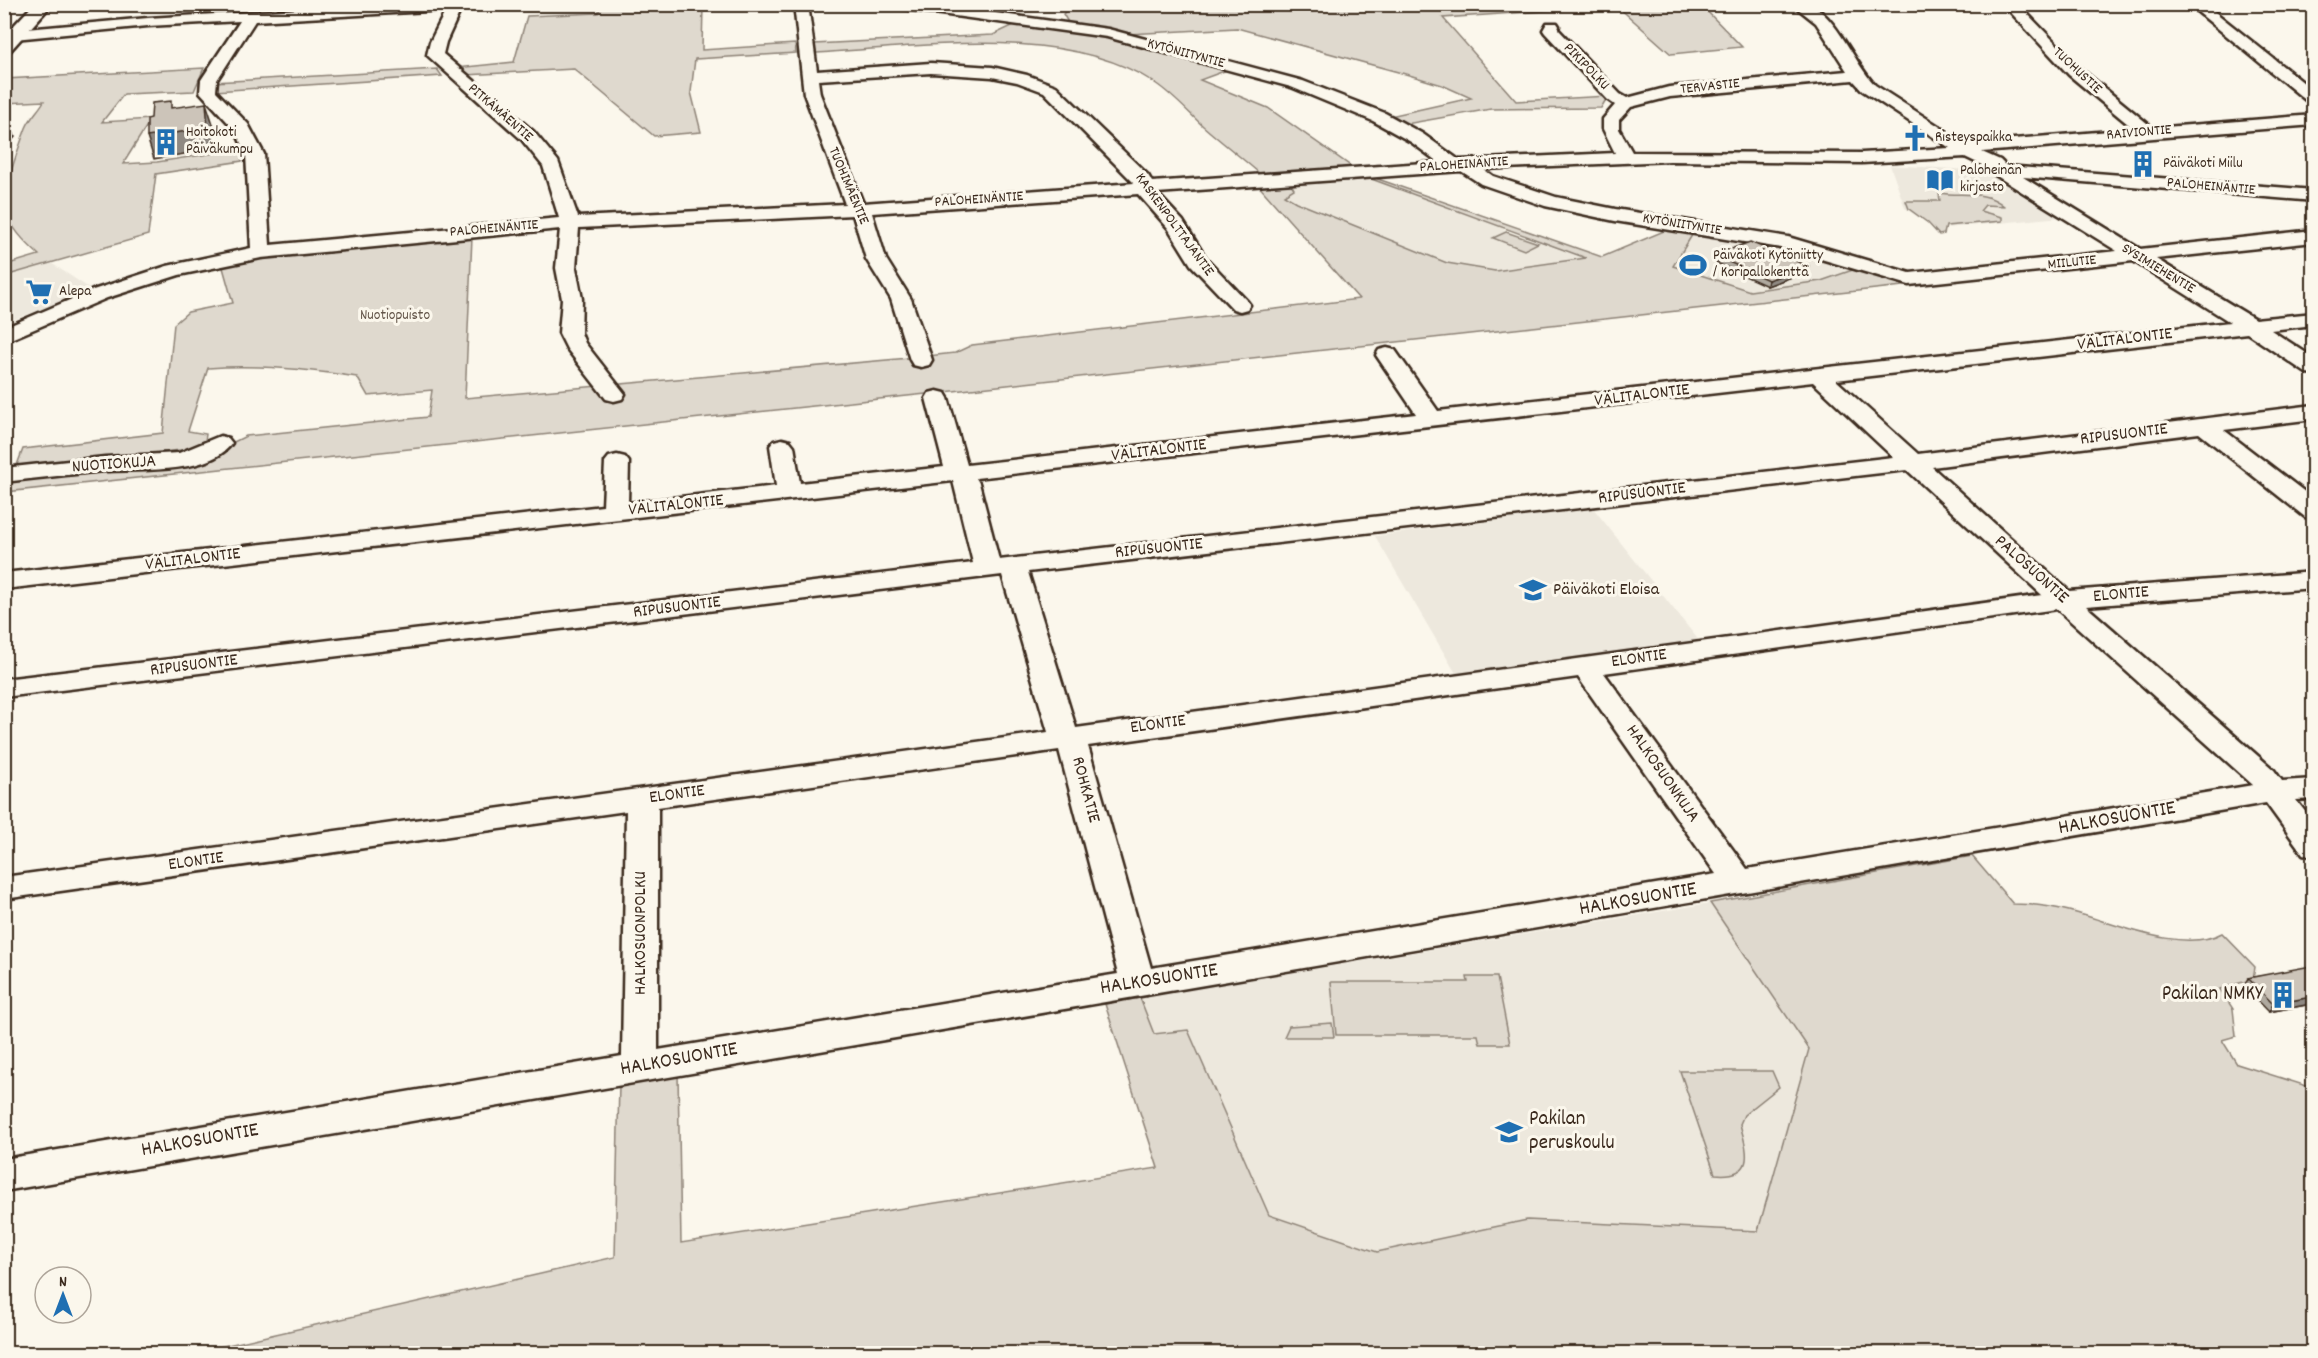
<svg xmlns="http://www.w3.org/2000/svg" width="2318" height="1358" viewBox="0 0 2318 1358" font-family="Dekko,sans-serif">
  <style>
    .built { fill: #ede8dd }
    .green { fill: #dfd9ce; stroke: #8d8276; stroke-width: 1.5 }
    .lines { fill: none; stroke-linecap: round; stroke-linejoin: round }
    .minor-casing { stroke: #3b2a1e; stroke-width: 5 }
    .major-casing { stroke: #3b2a1e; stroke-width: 5 }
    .minor { fill: #fbf7ec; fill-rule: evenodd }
    .major { fill: #fbf7ec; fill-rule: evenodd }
    .wall { fill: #afa99f; stroke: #3b2a1e; stroke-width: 1.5 }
    .shaded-wall { fill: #8f8982; stroke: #3b2a1e; stroke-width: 1.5 }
    .building { fill: #ccc4b9; stroke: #3b2a1e; stroke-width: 1.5 }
    .labels { text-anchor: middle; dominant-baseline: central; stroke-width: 6; stroke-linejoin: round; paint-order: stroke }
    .far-street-label { font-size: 15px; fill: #3b2a1e; stroke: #fbf7ec }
    .far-poi-label { font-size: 15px; fill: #3b2a1e; stroke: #fbf7ec; text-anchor: start }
    .far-park-label { font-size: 15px; fill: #64564a; stroke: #fbf7ec }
    .street-label { font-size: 18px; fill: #3b2a1e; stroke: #fbf7ec }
    .poi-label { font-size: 18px; fill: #3b2a1e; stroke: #fbf7ec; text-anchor: start }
    .near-street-label { font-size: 21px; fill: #3b2a1e; stroke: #fbf7ec }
    .near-poi-label { font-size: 21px; fill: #3b2a1e; stroke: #fbf7ec; text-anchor: end }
  </style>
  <rect width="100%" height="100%" fill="#fbf7ec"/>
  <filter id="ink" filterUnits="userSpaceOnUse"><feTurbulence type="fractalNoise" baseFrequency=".0167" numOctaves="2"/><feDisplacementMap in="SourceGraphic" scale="12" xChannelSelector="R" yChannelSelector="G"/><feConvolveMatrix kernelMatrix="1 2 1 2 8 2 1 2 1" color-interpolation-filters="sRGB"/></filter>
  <g filter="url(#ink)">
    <!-- built -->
    <g class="built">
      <polygon points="1890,165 1985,171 2061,217 1936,229 1905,208"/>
      <polygon points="1366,177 1502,226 1504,230 1587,259 1495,271 1447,263 1296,202 1283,195 1293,189 1290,182"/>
      <polygon points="1694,232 1783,247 1857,268 1821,281 1750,291 1673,265"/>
      <polygon points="51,263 92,290 5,323 5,276"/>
      <polygon points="1593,508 1700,642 1458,677 1375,536"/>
      <polygon points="1710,903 1809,1049 1758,1231 1527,1220 1377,1252 1269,1215 1188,1030 1154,1035 1140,998"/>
    </g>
    <!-- green -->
    <g class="green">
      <polygon points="602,4 703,5 702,50 795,44 796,53 695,59 691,92 701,132 654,136 574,69 465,75 456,68 514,62 527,16 598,13"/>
      <polygon points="1072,4 1700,4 1742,47 1671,54 1617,6 1443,18 1516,101 1608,96 1601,108 1491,109 1406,124 1390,116 1471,98 1442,85 1409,75 1237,28 1128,34 1069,24 1063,14"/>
      <path d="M1016,24L1118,38L1227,70L1200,80L1268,108L1352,167L1259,173C1241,157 1221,142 1203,126C1188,112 1173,95 1155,83C1064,23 920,47 816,53L814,44L993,35Z"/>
      <path d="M204,68L194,91L124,94L102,122L151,119L123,164L157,162L241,149L242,161L156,174L148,235L5,276V265L39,255C26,243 8,226 5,207C2,192 20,144 26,128C30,118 39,110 44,101L5,103V79Z"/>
      <polygon points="437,69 442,76 215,91 214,82"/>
      <path d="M1380,175L1378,179L1602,257L1671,228L1694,232L1673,266L1750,291L1821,281L1861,267L1912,285L926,394L5,492L11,481L193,462L246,436L428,417L432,390L368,396L357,377C307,369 258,364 208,368L188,431L206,434L205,441L190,449L24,467L17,465L23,449L163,433L174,324L188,312L233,303L222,264L267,256L472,237L465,398L909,358L955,353L972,345L1359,299L1257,184L1290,182L1294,189L1284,195L1296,202L1447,263L1495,271L1586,258L1366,177Z"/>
      <path d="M1939,193C1962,197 1985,189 2004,206L1985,205L1980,211L2002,217V221L1946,226L1944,234L1939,235L1928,223L1909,209L1906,201H1940Z"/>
      <polygon points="1506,232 1538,243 1524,250 1493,238"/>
      <path d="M1972,856L2013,904C2032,904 2050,906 2069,911C2110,921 2182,955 2222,933L2255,967L2253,979L2220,989L2233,1009L2236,1036L2222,1040L2237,1064L2313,1088V1353L188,1354L615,1257L619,1084L678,1074L681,1243L1158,1168L1105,1004L1140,998L1154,1034L1188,1030L1269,1215L1377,1252L1527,1220L1758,1231L1809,1049L1710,903Z"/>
      <polygon points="1467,977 1497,977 1510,1044 1480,1044 1478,1035 1336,1035 1331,982 1468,982"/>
      <polygon points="1332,1023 1334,1037 1284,1037 1289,1026"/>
      <path d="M1680,1071H1772L1779,1087L1744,1115L1740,1124C1747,1151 1757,1178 1715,1174Z"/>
    </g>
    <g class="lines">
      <defs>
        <g id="minor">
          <path d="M389,4H485L478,8L461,9L446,42L443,54L534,132L558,161L578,217L845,204L804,94L794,4H808L817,71L931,63L992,67L1027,75L1056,86L1148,175L1152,182L1438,162L1411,142L1373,121L1291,87L1107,37L897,8L890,4H932L1108,29L1303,81L1385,113L1423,134L1459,160L1615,153L1603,129V119L1615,105L1608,100L1545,33L1543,30L1547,23H1557L1559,26L1558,29L1620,94L1627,98L1669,87L1847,71L1816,23L1792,4C1798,4 1806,3 1811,5C1837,17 1854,63 1875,85L1965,143L2134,129L2069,75L2003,4H2018L2081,69L2153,128L2314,115V125L1982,152L2000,160L2006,166L2314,190V201L2023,177L2140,249L2314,230V242L2156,259L2255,319L2314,313V325L2271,330L2314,358V374L2306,373L2247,333L1836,380L1918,454L2314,405V419L2224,430L2314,499V519L2305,517L2199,433L1932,467L2069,591L2314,572V588L2086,606L2274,770L2282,781L2314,779V799L2296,800L2314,823V857L2303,854L2266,803L4,1191V1159L622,1056L626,811L4,899V877L1048,732L1002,575L4,697V679L973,563L953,481L4,589V573L603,506L605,462L609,457L617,455L625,457L629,462L628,503L776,486L770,446L774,441L782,439L790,441L794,446L800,483L944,467L926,398L929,393L937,391L945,393L948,398L967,465L1416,414L1376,355L1379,350L1387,348L1395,350L1438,411L2230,322L2133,261L1909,285L1787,249L1615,221L1545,206L1481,184L1461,171L1157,193L1183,221L1206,258L1247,301L1250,305L1247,309L1240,311L1233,309L1191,265L1168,228L1138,194L872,213L886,259L911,299L932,360L929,365L921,367L913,365L910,360L891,299L866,259L853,215L579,228L576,268L582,299L581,333L585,343L625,394L622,399L614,401L606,399L567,349L559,333L562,299L556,268L560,229L261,258L179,275L107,298L4,342V328L93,290L167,266L251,248L246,154L235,130L200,92L201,80L240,21L148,26L4,40V31L148,18ZM446,10L430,42L427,55L522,140L543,166L559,218L270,245L264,154L248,124L216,91L217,80L255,21ZM931,73L992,77L1017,82L1044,92L1134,183L863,203L820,94L818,80ZM1853,80L1863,91L1950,148L1862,153L1632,152L1619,129V120L1631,107L1670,97ZM1965,157L1988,168L1995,175L2117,251L1910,273L1788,237L1615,209L1556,197L1493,176L1483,169L1670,161L1862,163ZM1813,382L1893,457L999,560L979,483L976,478ZM1907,470L2042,595L1076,728L1028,572ZM2057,609L2253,785L1747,869L1604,673ZM1578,677L1716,874L1151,968L1088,746ZM1059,750L1118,974L658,1050V807Z"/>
          <polygon points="2188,4 2205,4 2314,91 2314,104 2308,102"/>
          <path d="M220,436L228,438L232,443C210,475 139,469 105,471C72,474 38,478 4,482V468L105,457L179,453Z"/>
        </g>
        <polygon id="major" points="34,4 52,4 10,51 4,52 4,36"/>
      </defs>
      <!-- minor casing -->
      <use href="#minor" class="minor-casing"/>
      <!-- major casing -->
      <use href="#major" class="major-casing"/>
      <!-- minor -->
      <use href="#minor" class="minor"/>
      <!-- major -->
      <use href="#major" class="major"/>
    </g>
    <!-- wall -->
    <g class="wall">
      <polygon points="1714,255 1808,266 1806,272 1767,286 1712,261"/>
      <polygon points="2313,968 2313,1012 2306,1005 2269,1012 2244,986 2248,978"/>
    </g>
    <!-- shaded-wall -->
    <g class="shaded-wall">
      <polygon points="206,103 213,124 215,149 154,159 147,137"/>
      <polygon points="11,126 15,137 4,149 4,133"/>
      <polygon points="1808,266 1806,272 1767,286 1768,280"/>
      <polygon points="2311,997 2306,1005 2269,1012 2273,1004"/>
    </g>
    <!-- building -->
    <g class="building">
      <polygon points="171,101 171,108 206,103 208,128 147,137 147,119 151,118 152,103"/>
      <polygon points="11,126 4,133 4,127"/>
      <polygon points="1750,242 1808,266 1768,280 1714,255"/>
      <polygon points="2311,966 2313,968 2313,1000 2311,997 2273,1004 2248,978"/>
    </g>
  </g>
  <!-- icons -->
  <defs>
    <symbol id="church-bare" viewBox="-9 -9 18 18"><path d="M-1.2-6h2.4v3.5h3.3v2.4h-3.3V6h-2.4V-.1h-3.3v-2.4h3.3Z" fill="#1f6fb2" stroke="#fbf7ec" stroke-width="2.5" paint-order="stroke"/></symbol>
    <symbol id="building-bare" viewBox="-9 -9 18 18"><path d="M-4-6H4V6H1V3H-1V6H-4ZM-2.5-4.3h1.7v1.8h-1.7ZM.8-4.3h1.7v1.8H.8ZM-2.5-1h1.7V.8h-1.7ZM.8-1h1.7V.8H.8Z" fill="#1f6fb2" stroke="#fbf7ec" stroke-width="2.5" paint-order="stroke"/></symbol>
    <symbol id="library-bare" viewBox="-9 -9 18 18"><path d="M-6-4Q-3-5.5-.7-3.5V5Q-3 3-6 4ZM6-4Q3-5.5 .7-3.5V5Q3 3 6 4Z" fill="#1f6fb2" stroke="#fbf7ec" stroke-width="2.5" paint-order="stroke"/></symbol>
    <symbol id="stadium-bare" viewBox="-9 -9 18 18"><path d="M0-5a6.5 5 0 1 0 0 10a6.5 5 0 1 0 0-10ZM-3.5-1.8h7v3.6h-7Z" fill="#1f6fb2" stroke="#fbf7ec" stroke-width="2.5" paint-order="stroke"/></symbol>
    <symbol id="supermarket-bare" viewBox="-9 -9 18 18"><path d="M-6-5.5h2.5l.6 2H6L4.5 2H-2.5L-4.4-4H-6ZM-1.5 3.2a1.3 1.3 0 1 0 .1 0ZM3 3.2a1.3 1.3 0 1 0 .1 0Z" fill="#1f6fb2" stroke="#fbf7ec" stroke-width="2.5" paint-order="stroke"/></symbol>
    <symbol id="school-bare" viewBox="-9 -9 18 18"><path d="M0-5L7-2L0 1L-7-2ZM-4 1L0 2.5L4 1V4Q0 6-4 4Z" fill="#1f6fb2" stroke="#fbf7ec" stroke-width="2.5" paint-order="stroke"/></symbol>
  </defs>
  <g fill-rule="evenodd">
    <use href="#church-bare" x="1896" y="119" width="38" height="38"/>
    <use href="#building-bare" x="147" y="123" width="38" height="38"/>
    <use href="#building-bare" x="2124" y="145" width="38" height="38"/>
    <use href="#library-bare" x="1921" y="161" width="38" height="38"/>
    <use href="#stadium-bare" x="1674" y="246" width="38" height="38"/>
    <use href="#supermarket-bare" x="20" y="273" width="38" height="38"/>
    <use href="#school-bare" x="1514" y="571" width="38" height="38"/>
    <use href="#building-bare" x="2264" y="976" width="38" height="38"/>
    <use href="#school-bare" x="1490" y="1113" width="38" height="38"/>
  </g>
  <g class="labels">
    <!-- far-street labels -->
    <g class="far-street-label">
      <text transform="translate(1186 54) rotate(15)">KYTÖNIITYNTIE</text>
      <text transform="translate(1586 67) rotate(46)">PIKIPOLKU</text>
      <text transform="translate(2077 71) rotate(43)">TUOHUSTIE</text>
      <text transform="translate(1710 87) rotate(-6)">TERVASTIE</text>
      <text transform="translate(500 113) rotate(41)">PITKÄMÄENTIE</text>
      <text transform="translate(2139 133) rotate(-5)">RAIVIONTIE</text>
      <text transform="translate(1464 165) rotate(-4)">PALOHEINÄNTIE</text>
      <text transform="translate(848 186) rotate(67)">TUOHIMÄENTIE</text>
      <text transform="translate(2211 187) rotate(5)">PALOHEINÄNTIE</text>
      <text transform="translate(979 200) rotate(-4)">PALOHEINÄNTIE</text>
      <text transform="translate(1174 225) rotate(54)">KASKENPOLTTAJANTIE</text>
      <text transform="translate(1682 225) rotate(9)">KYTÖNIITYNTIE</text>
      <text transform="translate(494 229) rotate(-5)">PALOHEINÄNTIE</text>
      <text transform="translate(2072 263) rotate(-6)">MIILUTIE</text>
      <text transform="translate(2158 269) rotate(31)">SYSIMIEHENTIE</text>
    </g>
    <!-- far-poi labels -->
    <g class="far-poi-label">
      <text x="186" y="133">Hoitokoti<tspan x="186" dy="17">Päiväkumpu</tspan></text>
      <text x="1935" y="138">Risteyspaikka</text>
      <text x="2163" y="164">Päiväkoti Miilu</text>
      <text x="1960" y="171">Paloheinän<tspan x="1960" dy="17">kirjasto</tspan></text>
      <text x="1713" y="256">Päiväkoti Kytöniitty<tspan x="1713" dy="17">/ Koripallokenttä</tspan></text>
      <text x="59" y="292">Alepa</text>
    </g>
    <!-- far-park labels -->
    <g class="far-park-label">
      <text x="395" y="316">Nuotiopuisto</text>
    </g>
    <!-- street labels -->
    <g class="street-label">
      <text transform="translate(2125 340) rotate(-7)">VÄLITALONTIE</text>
      <text transform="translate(1642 396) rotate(-7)">VÄLITALONTIE</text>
      <text transform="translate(2124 435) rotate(-7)">RIPUSUONTIE</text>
      <text transform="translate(1159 451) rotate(-7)">VÄLITALONTIE</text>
      <text transform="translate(114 465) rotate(-4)">NUOTIOKUJA</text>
      <text transform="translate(1642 494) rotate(-7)">RIPUSUONTIE</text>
      <text transform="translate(676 506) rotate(-6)">VÄLITALONTIE</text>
      <text transform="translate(1159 549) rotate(-6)">RIPUSUONTIE</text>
      <text transform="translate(193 560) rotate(-7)">VÄLITALONTIE</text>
      <text transform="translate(2031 570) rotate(42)">PALOSUONTIE</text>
      <text transform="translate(2121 595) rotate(-5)">ELONTIE</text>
      <text transform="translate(677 608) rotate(-7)">RIPUSUONTIE</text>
      <text transform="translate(1639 659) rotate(-8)">ELONTIE</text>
      <text transform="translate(194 666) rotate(-7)">RIPUSUONTIE</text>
      <text transform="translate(1158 725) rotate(-8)">ELONTIE</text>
      <text transform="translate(1662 774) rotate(55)">HALKOSUONKUJA</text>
      <text transform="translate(1085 790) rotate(75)">ROHKATIE</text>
      <text transform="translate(677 795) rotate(-8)">ELONTIE</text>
      <text transform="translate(196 862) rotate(-8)">ELONTIE</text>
      <text transform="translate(641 933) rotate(-90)">HALKOSUONPOLKU</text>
    </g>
    <!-- poi labels -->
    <g class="poi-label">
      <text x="1553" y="590">Päiväkoti Eloisa</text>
    </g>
    <!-- near-street labels -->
    <g class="near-street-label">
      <text transform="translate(2117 819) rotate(-10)">HALKOSUONTIE</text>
      <text transform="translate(1638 900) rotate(-10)">HALKOSUONTIE</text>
      <text transform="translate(1159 980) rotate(-9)">HALKOSUONTIE</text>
      <text transform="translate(679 1060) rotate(-10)">HALKOSUONTIE</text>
      <text transform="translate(200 1141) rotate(-10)">HALKOSUONTIE</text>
    </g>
    <!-- near-poi labels -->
    <g class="near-poi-label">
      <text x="2263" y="995">Pakilan NMKY</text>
      <text x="1529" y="1120" text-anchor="start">Pakilan<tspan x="1529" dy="24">peruskoulu</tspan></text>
    </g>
  </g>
  <!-- margin -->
  <rect width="2318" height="1358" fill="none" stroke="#fbf7ec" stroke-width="24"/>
  <rect x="12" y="12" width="2294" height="1334" fill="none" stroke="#3b2a1e" stroke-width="2" filter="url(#ink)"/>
  <!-- north arrow -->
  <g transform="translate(63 1295)"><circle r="28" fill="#fbf7ec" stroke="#aea59a" stroke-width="1.5"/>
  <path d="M0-4.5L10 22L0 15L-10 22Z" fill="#1f6fb2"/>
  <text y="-9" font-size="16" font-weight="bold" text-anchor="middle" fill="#3b2a1e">N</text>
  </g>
</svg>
